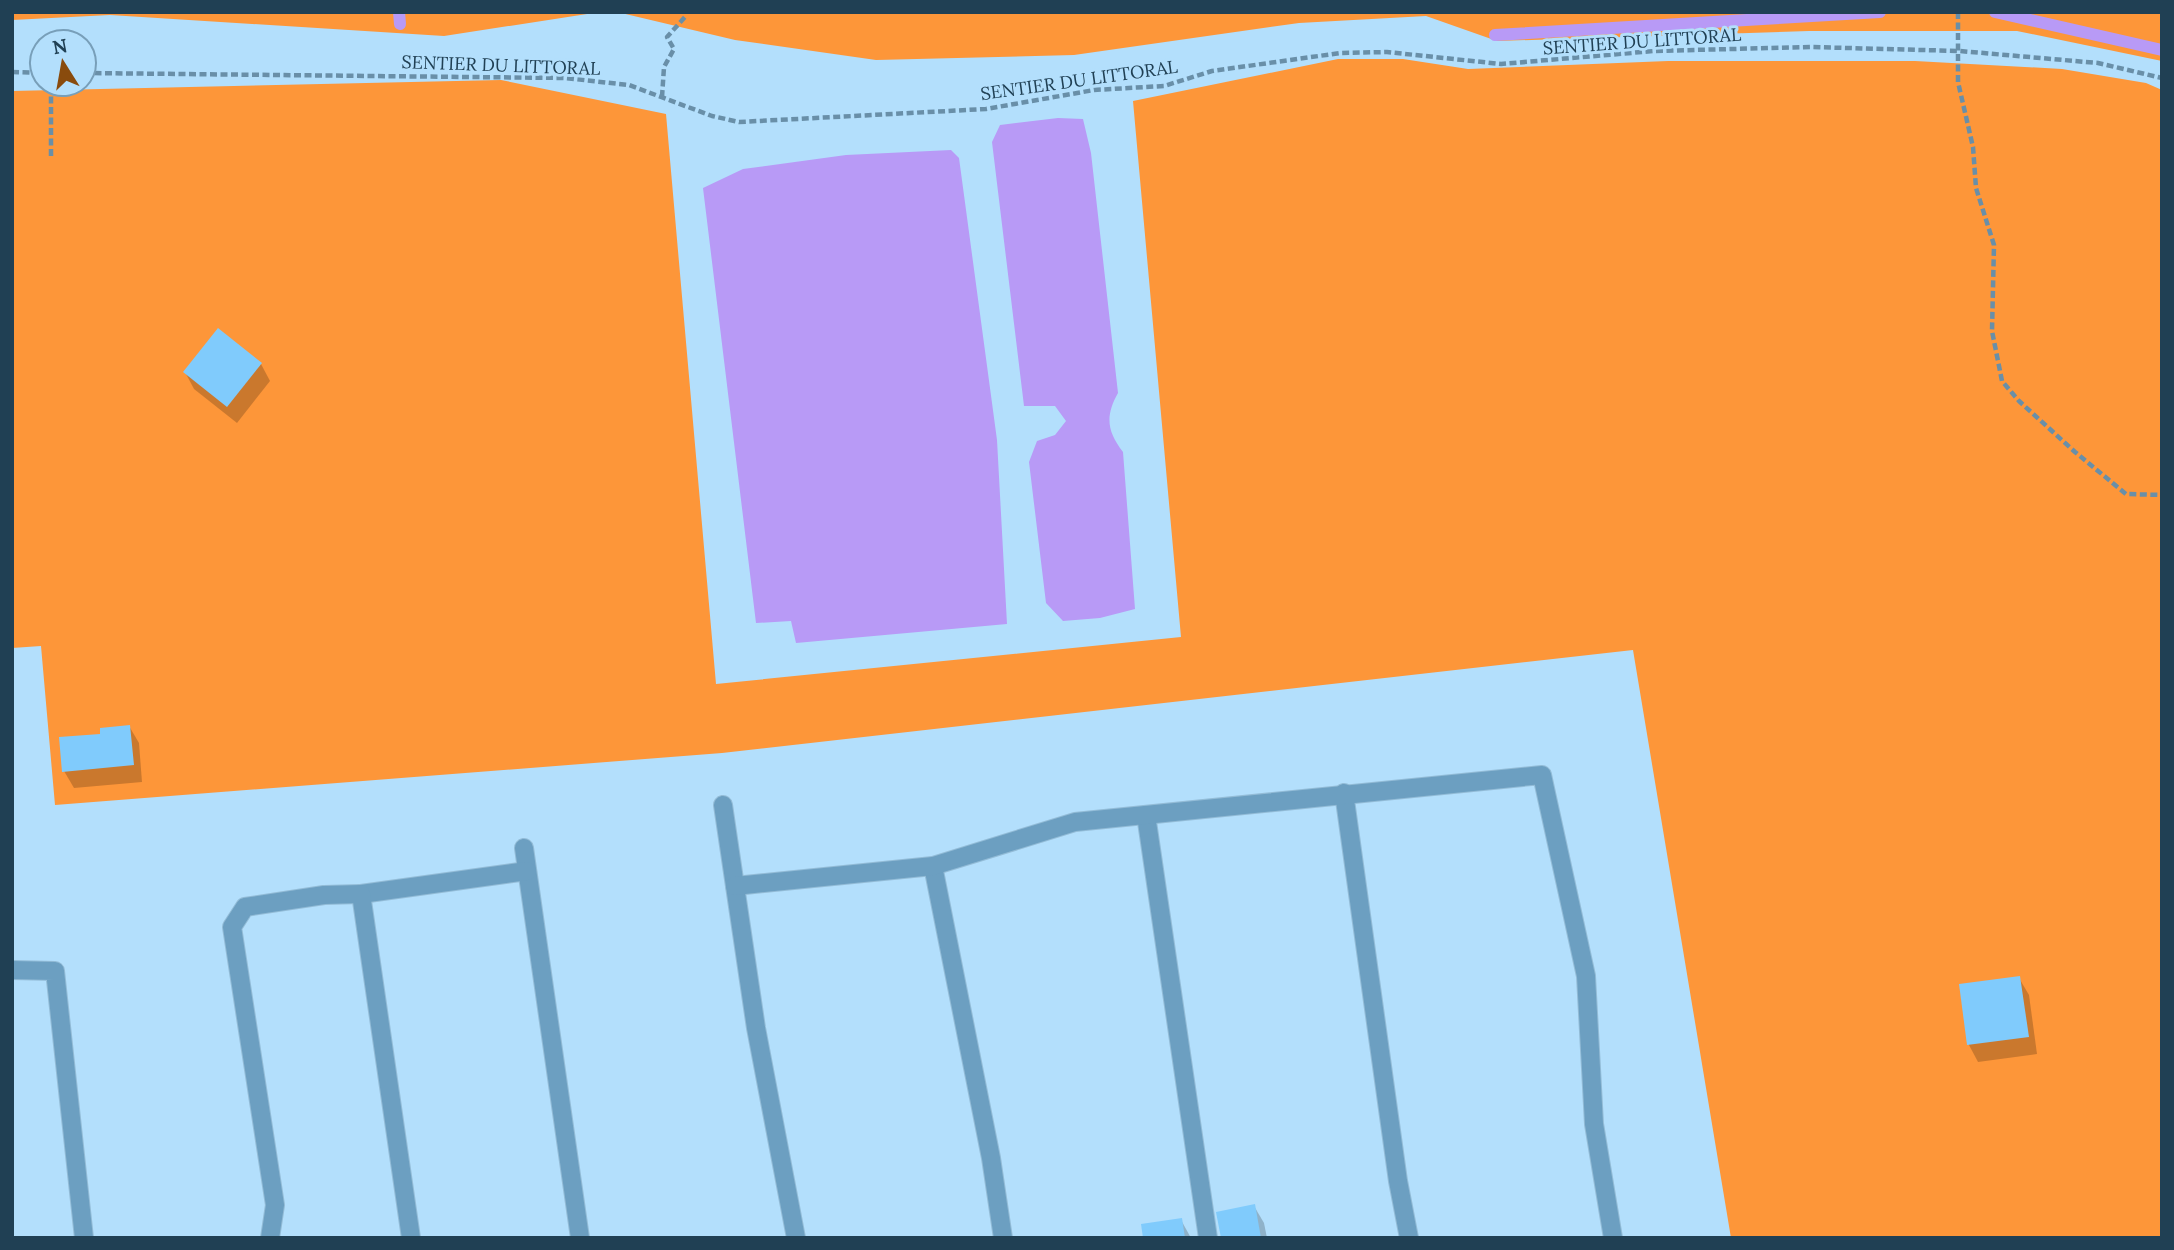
<svg xmlns="http://www.w3.org/2000/svg" width="2174" height="1250" viewBox="0 0 2174 1250" font-family="Lora,serif">
  <style>
    .green { fill: #fd9639 }
    .water { fill: #b89af6 }
    .shadow { fill: #0003 }
    .lines { fill: none; stroke-linecap: round; stroke-linejoin: round }
    .stream { stroke: #b89af6; stroke-width: 12 }
    .building { fill: #80cbfc }
    .minor-casing { stroke: #93bcd7; stroke-width: 20 }
    .path { stroke: #698fa8; stroke-width: 4.5; stroke-dasharray: 7 3.5; stroke-linecap: butt }
    .minor { stroke: #6c9fc1; stroke-width: 18 }
    .labels { text-anchor: middle; dominant-baseline: central; stroke-width: 6; stroke-linejoin: round; paint-order: stroke }
    .street-label { font-size: 18px; fill: #204054; stroke: #b3dffc }
  </style>
  <rect width="100%" height="100%" fill="#b3dffc"/>
  <!-- green -->
  <g class="green">
    <polygon points="12,12 600,12 444,36 110,15 12,20"/>
    <polygon points="617,12 2162,12 2162,61 2017,31 1809,31 1497,41 1426,16 1299,23 1074,55 876,60 735,40"/>
    <polygon points="1338,59 1403,59 1468,69 1668,61 1915,61 2062,69 2146,83 2162,90 2162,1238 1731,1238 1633,650 722,753 55,805 41,646 12,648 12,91 501,80 666,114 716,684 1181,637 1133,101"/>
  </g>
  <!-- water -->
  <g class="water">
    <path d="M1058,118L1083,119L1091,153L1118,393C1105,416 1107,431 1123,452L1135,609L1100,618L1063,621L1046,603L1029,462L1037,441L1055,435L1066,421L1055,406H1024L992,142L1000,125Z"/>
    <polygon points="951,150 959,158 997,440 1007,624 796,643 791,621 756,623 703,188 743,169 846,155"/>
  </g>
  <!-- shadow -->
  <g class="shadow">
    <polygon points="261,364 270,381 237,423 194,389 185,372"/>
    <polygon points="129,726 139,743 142,782 74,788 64,771 102,735"/>
    <polygon points="2019,978 2029,995 2037,1054 1978,1062 1969,1045 1961,986"/>
    <polygon points="1254,1206 1264,1223 1267,1238 1223,1238"/>
    <polygon points="1181,1220 1191,1238 1145,1238"/>
  </g>
  <g class="lines">
    <!-- stream -->
    <g class="stream">
      <polyline points="399,12 400,24"/>
      <polyline points="1995,12 2162,50"/>
      <polyline points="1495,35 1880,12"/>
    </g>
  </g>
  <!-- building -->
  <g class="building">
    <polygon points="218,328 262,363 227,407 183,372"/>
    <polygon points="130,725 134,765 62,772 59,737 100,734 100,728"/>
    <polygon points="2020,976 2029,1037 1967,1045 1959,984"/>
    <polygon points="1255,1204 1261,1238 1221,1238 1216,1212"/>
    <polygon points="1182,1218 1185,1238 1143,1238 1141,1224"/>
  </g>
  <g class="lines">
    <defs>
      <g id="minor">
        <polyline points="1344,793 1398,1181 1409,1238"/>
        <polyline points="723,805 756,1028 796,1238"/>
        <polyline points="1146,815 1208,1238"/>
        <polyline points="524,848 580,1238"/>
        <polyline points="933,866 991,1158 1003,1238"/>
        <polyline points="735,886 933,866 1075,822 1542,775 1586,976 1594,1124 1613,1238"/>
        <polyline points="361,894 527,871"/>
        <polyline points="12,970 55,971 84,1238"/>
        <polyline points="270,1238 275,1205 232,927 245,907 324,895 361,894 411,1238"/>
      </g>
    </defs>
    <!-- minor casing -->
    <use href="#minor" class="minor-casing"/>
    <!-- path -->
    <g class="path">
      <polyline points="1958,12 1958,82 1973,147 1976,188 1994,245 1992,331 2002,381 2019,401 2075,452 2126,494 2162,495"/>
      <polyline points="12,72 42,73"/>
      <polyline points="84,73 565,78 629,85 712,116 739,122 986,109 1094,90 1164,86 1212,71 1340,53 1387,52 1501,64 1654,51 1810,47 1960,51 2098,63 2162,78"/>
      <polyline points="662,97 664,67 674,49 667,37 685,17 685,12"/>
      <polyline points="51,156 51,84"/>
    </g>
    <!-- minor -->
    <use href="#minor" class="minor"/>
  </g>
  <g class="labels">
    <!-- street labels -->
    <g class="street-label">
      <text transform="translate(1642 41) rotate(-4)">SENTIER DU LITTORAL</text>
      <text transform="translate(501 65) rotate(2)">SENTIER DU LITTORAL</text>
      <text transform="translate(1079 80) rotate(-8)">SENTIER DU LITTORAL</text>
    </g>
  </g>
  <!-- border -->
  <rect width="2174" height="1250" fill="none" stroke="#204054" stroke-width="28"/>
  <!-- north arrow -->
  <g transform="translate(63 63) rotate(349)"><circle r="33" fill="#b3dffc" stroke="#789fb9" stroke-width="2"/>
  <path d="M0-5L12 26L0 18L-12 26Z" fill="#894b0d"/>
  <text y="-10" font-size="19" font-weight="bold" text-anchor="middle" fill="#204054">N</text>
  </g>
</svg>
